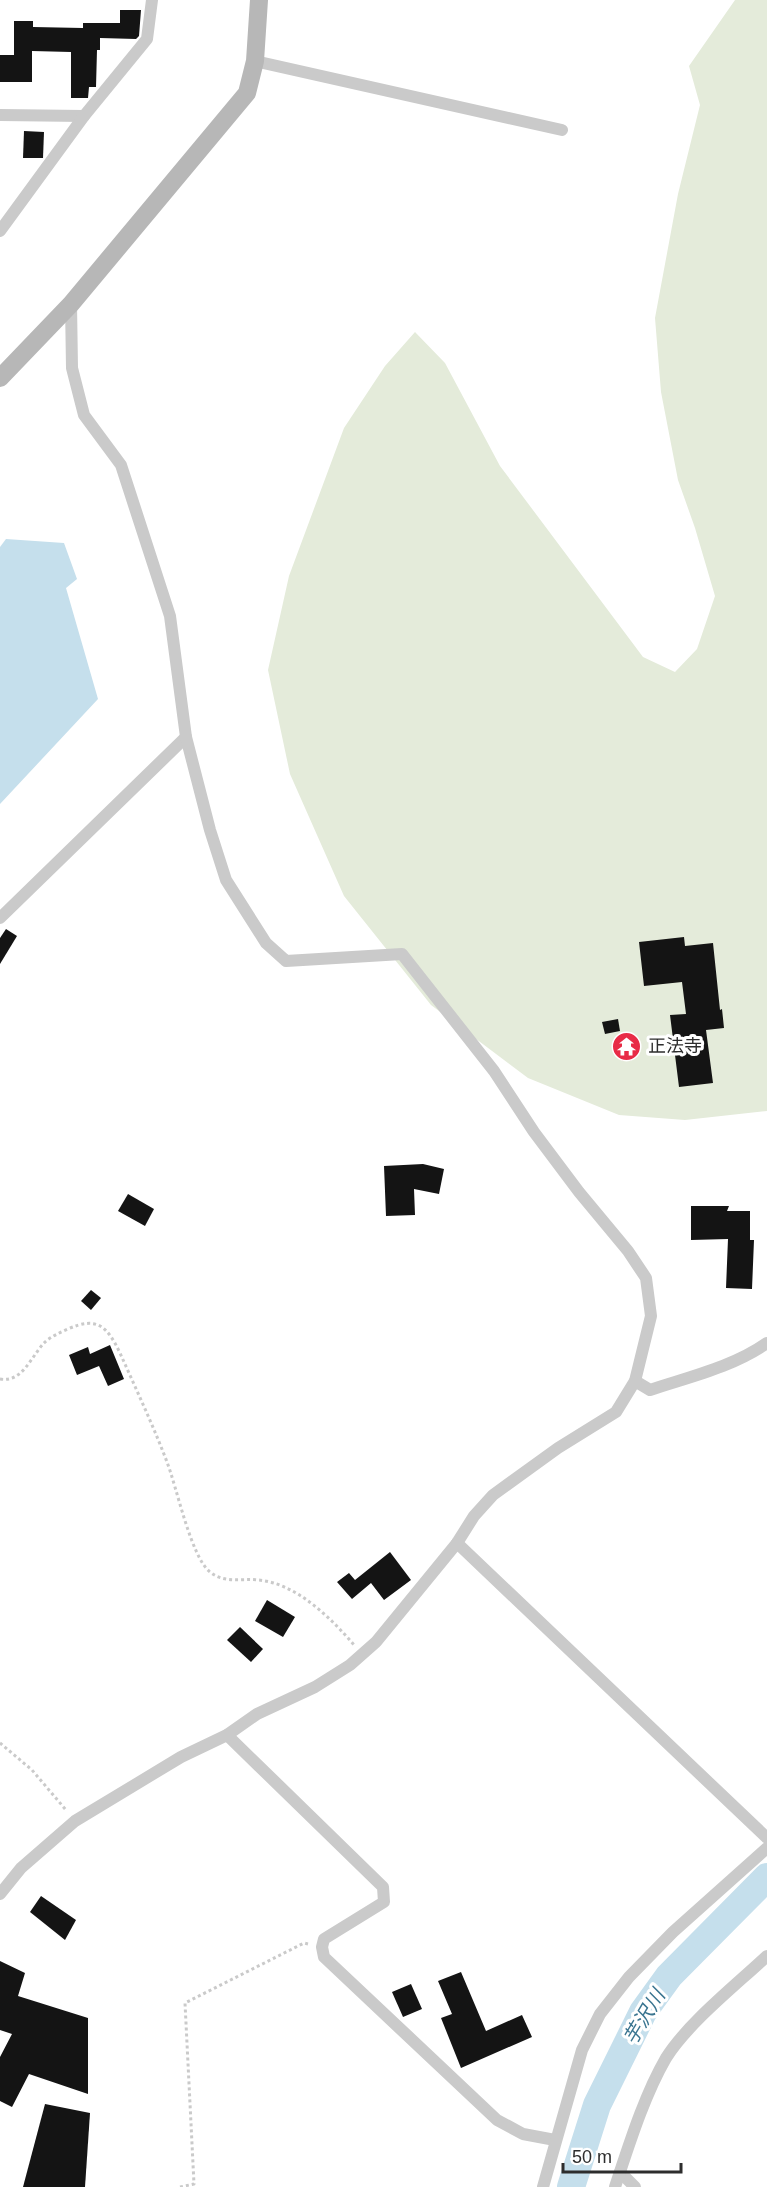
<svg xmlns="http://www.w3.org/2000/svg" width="767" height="2187" viewBox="0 0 767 2187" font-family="Helvetica,'Noto Sans JP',sans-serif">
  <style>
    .green { fill: #e4ebda }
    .water { fill: #c5dfec }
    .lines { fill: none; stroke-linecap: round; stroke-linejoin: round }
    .river { stroke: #c5dfec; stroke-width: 28 }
    .building { fill: #141414 }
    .path { stroke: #cacaca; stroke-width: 3; stroke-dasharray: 3 3; stroke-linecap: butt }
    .street { stroke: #cacaca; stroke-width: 12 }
    .secondary { stroke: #b7b7b7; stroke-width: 18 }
    .labels { text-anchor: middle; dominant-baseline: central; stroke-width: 6; stroke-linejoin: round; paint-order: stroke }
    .poi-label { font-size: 18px; fill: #2d2d2d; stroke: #fff; text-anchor: start }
    .water-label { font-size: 20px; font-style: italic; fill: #3a7590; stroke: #fff }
  </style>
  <rect width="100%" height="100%" fill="#fff"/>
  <!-- green -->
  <polygon class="green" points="735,0 767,0 767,1111 685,1120 619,1115 528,1078 431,1005 344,896 290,774 268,670 289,576 344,428 385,366 415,332 445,363 500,466 643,657 675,672 697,649 715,596 695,528 678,480 661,392 655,318 678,194 700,105 689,66"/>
  <!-- water -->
  <polygon class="water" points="6,539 64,543 77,579 66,588 98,699 0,804 0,547"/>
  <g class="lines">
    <!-- river -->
    <polyline class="river" points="571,2187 597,2105 643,2012 669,1976 767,1877"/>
  </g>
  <!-- building -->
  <g class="building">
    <polygon points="120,10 141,10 139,36 136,39 100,38 100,50 97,50 96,87 89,87 88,98 71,98 71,52 32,51 32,82 0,82 0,55 14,55 14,21 33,21 33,27 83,28 83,23 120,23"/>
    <polygon points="24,131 44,132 43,158 23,158"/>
    <polygon points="6,929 17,936 0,964 0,938"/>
    <polygon points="684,937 685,946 713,943 720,1010 722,1009 724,1028 706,1030 713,1083 679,1087 670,1015 686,1014 682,982 644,986 639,942"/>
    <polygon points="618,1019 620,1031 605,1034 602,1022"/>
    <polygon points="423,1164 444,1169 439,1194 414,1189 415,1215 386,1216 384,1166"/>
    <polygon points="128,1194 154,1209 145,1226 118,1211"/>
    <polygon points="691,1206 729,1206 727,1211 750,1211 750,1240 754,1240 752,1289 726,1288 728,1239 691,1240"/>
    <polygon points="91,1290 101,1298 91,1310 81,1301"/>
    <polygon points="110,1345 124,1379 108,1386 99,1366 77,1375 69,1355 88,1347 90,1354"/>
    <polygon points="390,1552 411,1580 384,1600 371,1583 352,1599 337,1582 349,1573 355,1580"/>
    <polygon points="267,1600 295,1617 283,1637 255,1621"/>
    <polygon points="240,1627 263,1649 251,1662 227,1640"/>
    <polygon points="41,1896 76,1920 65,1940 30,1912"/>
    <polygon points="0,1961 25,1973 18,1996 88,2018 88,2094 29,2074 12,2107 0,2101 0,2057 12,2034 0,2030"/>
    <polygon points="461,1972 486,2031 522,2015 532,2037 461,2068 441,2018 452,2014 438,1981"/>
    <polygon points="411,1984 422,2009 403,2017 392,1992"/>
    <polygon points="45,2104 90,2113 85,2187 23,2187"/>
  </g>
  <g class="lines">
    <!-- path -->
    <g class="path">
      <path d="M0,1379C22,1383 31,1357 44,1343C50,1337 59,1333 68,1329C97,1316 107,1326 120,1353C136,1389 153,1425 167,1462C177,1488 191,1557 210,1572C225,1584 241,1578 258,1580C296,1583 331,1618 354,1645"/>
      <polyline points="0,1743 32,1770 66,1810"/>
      <polyline points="180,2187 194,2184 185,2003 304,1943 308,1944"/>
    </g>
    <!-- street -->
    <g class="street">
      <polyline points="255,61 562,130"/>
      <polyline points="0,115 84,116"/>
      <polyline points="0,231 84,116 147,39 152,0"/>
      <polyline points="0,918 186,737"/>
      <path d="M635,1381L650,1390C689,1377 733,1367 767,1343"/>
      <polyline points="457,1543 767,1838"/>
      <polyline points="227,1735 383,1887 384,1902 324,1939 322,1947 324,1957 497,2120 523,2134 555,2140"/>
      <polyline points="0,1894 21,1868 75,1821 181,1757 227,1735 257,1714 315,1687 350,1665 376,1642 457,1543 474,1516 493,1495 558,1448 616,1412 635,1381 651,1316 646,1278 628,1251 579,1192 534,1132 494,1071 402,954 286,961 266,943 226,880 210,830 186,737 170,616 121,465 84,415 72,368 71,304"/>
      <polyline points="620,2172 635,2187"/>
      <polyline points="543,2187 582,2050 600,2014 629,1977 673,1932 767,1848"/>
      <path d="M615,2187C629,2145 644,2096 666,2058C688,2023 736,1985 767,1956"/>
    </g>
    <!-- secondary -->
    <polyline class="secondary" points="0,378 71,304 247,93 255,61 259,0"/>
  </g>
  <!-- icons -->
  <defs>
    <symbol id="temple-disc" viewBox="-11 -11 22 22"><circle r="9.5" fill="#e82b46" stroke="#fff"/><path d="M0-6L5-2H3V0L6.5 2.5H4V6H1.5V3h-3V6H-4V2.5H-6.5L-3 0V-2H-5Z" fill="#fff"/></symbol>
  </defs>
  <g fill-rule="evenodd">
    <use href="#temple-disc" x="610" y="1030" width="33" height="33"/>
  </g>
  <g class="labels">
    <!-- poi labels -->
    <g class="poi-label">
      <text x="648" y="1046">正法寺</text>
    </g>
    <!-- water labels -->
    <g class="water-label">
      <text transform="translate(644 2017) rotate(-59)">芋沢川</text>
    </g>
  </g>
  <!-- scale -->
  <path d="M563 2163v9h118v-9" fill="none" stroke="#2d2d2d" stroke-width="3"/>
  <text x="572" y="2163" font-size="18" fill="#2d2d2d" stroke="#ffffff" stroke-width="4.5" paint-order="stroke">50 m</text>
</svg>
